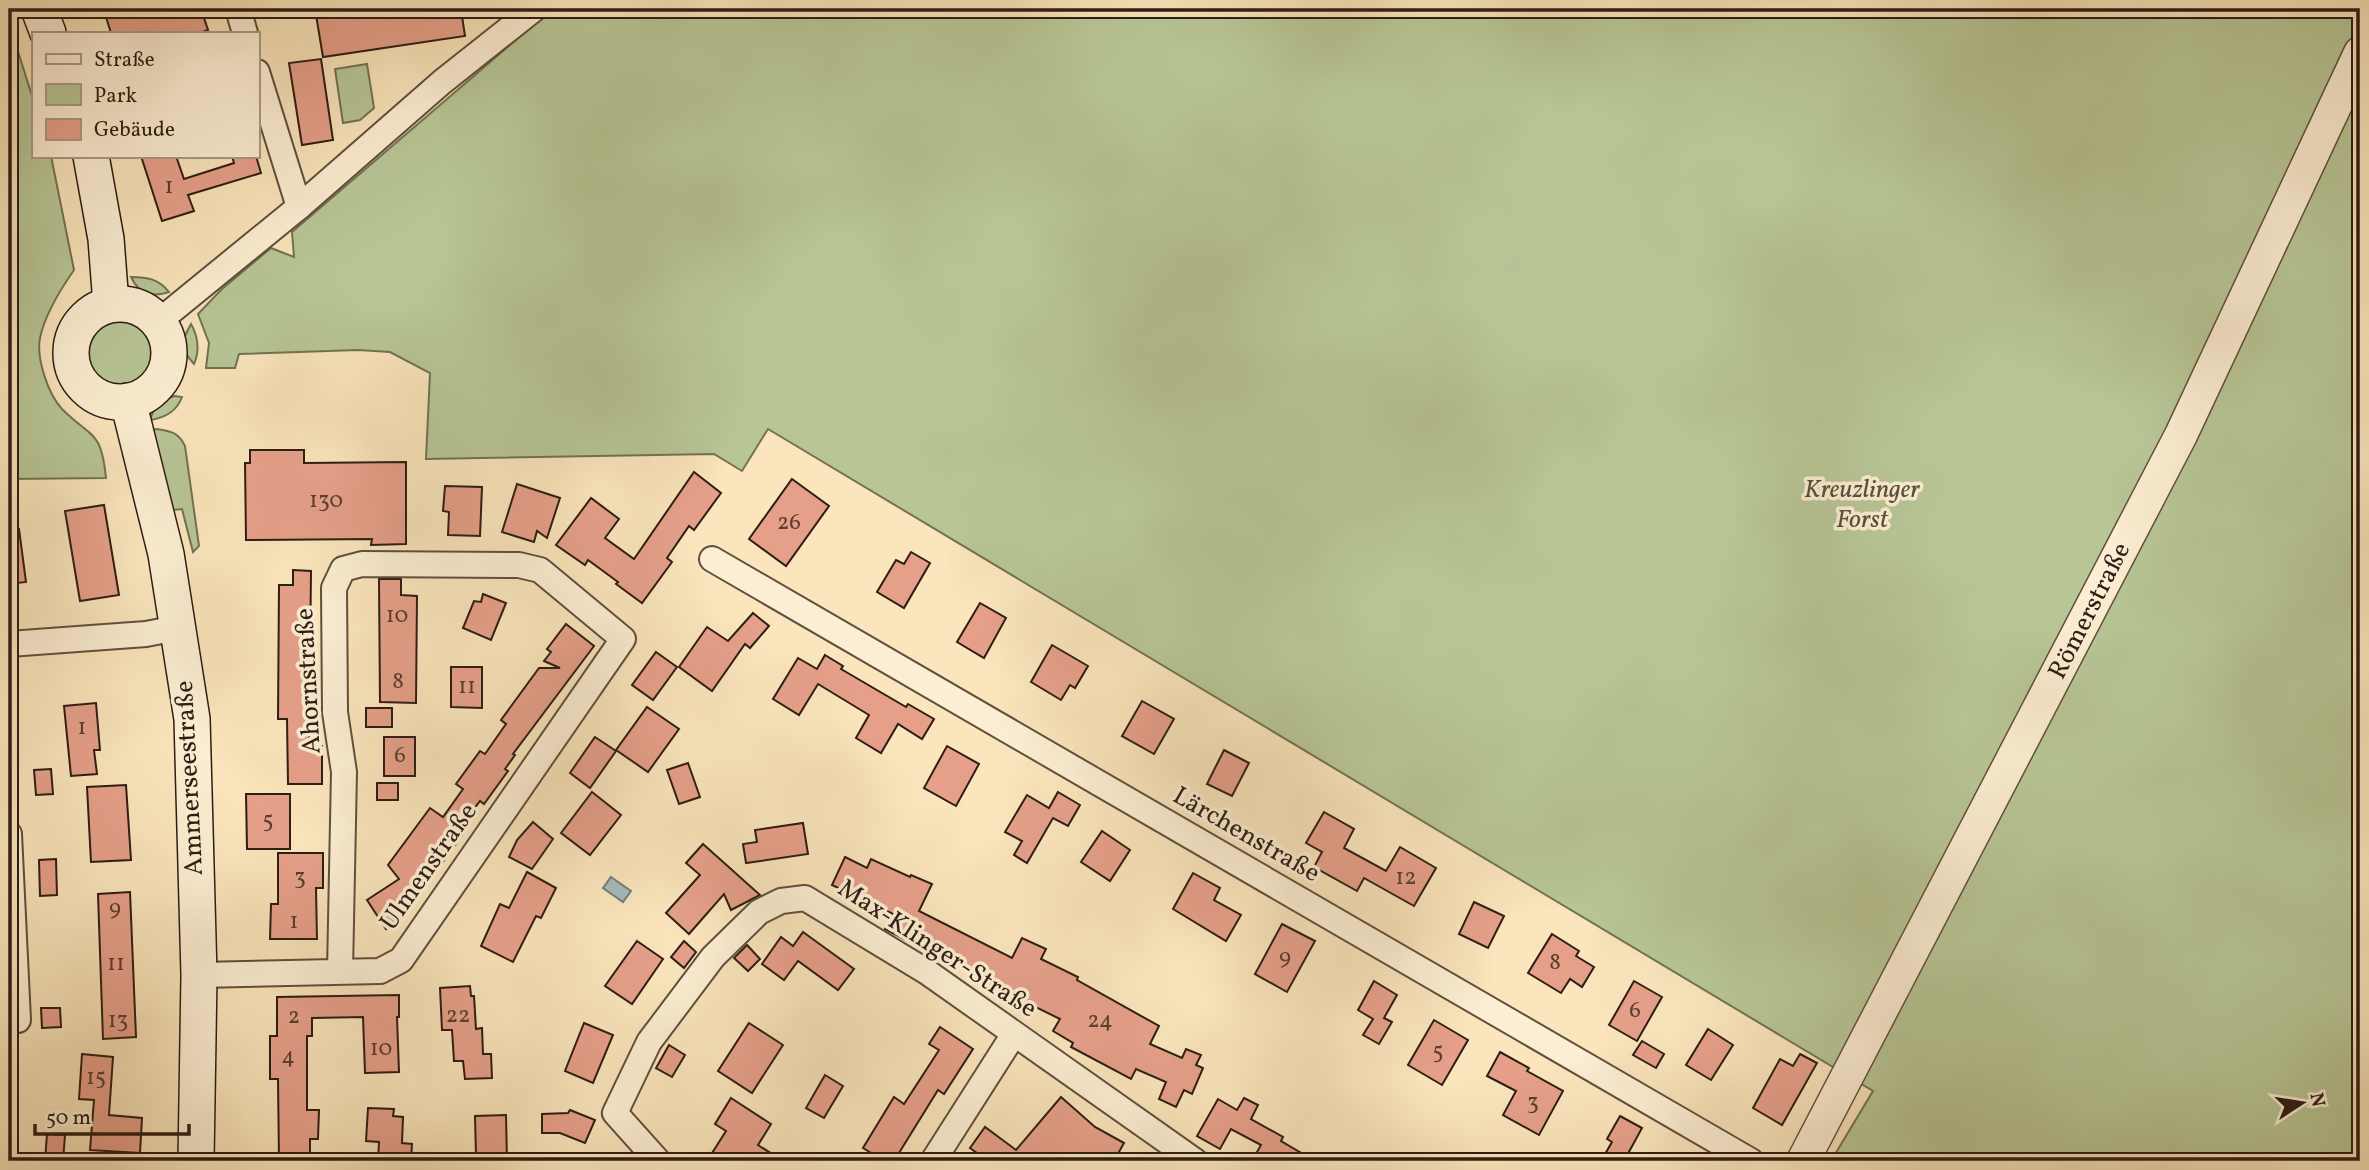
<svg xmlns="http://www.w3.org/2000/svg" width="2369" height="1170" viewBox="0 0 2369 1170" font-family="Vollkorn,serif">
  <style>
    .green { fill: #b8c696; stroke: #727254; stroke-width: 2 }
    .water { fill: #a4bcbd; stroke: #747c79; stroke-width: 2 }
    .building { fill: #e6a08a; stroke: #2d1d13; stroke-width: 2 }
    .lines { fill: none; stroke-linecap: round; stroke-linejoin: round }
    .minor-casing { stroke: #604f3d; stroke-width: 28 }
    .tertiary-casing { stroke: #604f3d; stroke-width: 35 }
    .secondary-casing { stroke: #2d1d13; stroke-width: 38 }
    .minor { stroke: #fceed3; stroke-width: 24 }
    .tertiary { stroke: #fceed3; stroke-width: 32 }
    .secondary { stroke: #fceed3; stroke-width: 35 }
    .labels { text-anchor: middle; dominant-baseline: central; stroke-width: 7; stroke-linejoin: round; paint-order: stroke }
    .number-label { font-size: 23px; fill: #5b3e31 }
    .park-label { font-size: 26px; font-style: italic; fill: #57503a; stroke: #fceed3 }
    .street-label { font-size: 26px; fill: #2d1d13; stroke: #fceed3 }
  </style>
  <rect width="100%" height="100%" fill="#fae5bc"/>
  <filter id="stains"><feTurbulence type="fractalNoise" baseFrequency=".00286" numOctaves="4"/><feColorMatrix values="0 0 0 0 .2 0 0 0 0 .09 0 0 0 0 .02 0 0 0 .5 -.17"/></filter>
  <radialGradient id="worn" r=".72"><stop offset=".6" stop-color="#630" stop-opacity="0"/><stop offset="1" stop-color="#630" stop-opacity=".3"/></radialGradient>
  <!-- green -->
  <g class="green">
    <polygon points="552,9 2360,9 2360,1161 1831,1161 1873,1091 768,429 742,471 714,454 426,459 430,373 390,352 358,350 239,354 235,368 206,368 209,343 198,314 222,289 271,248 294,257 292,232"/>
    <path d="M9,23L33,99V156H51L74,270C60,290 45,314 40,338C36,358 48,394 62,409C92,439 101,429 106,478L9,479Z"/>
    <polygon points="367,64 374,108 360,120 343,123 335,69"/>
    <path d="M131,277C147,277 159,279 169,292C151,298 139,294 131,277Z"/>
    <circle cx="120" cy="352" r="39"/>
    <path d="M191,324C198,336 200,351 194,364C179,347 180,344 191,324Z"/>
    <path d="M175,396L182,397C177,411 164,418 150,420C154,406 160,400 175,396Z"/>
    <path d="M157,429C171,431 179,433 185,446L199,546L193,552L182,509L173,510L150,430Z"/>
  </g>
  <!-- water -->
  <polygon class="water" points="611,877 631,891 623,902 603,888"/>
  <!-- building -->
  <g class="building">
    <polygon points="122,9 201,9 208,30 200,33 111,33 105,14"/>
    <polygon points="315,9 380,9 381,17 439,9 461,9 465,36 323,57"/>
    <polygon points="321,59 333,140 302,145 289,63"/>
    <polygon points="141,156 176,156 184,179 234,163 232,156 256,156 261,173 188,195 194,211 162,221"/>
    <polygon points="250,450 304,450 304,463 406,462 406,544 371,545 372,539 246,540 245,463 250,463"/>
    <polygon points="694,472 721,493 694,530 689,526 667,558 672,562 642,603 616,584 618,582 588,560 585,565 556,545 591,498 619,519 605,538 634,559"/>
    <polygon points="792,479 829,506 786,566 749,539"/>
    <polygon points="517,484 560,498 547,538 537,531 534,542 502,532"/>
    <polygon points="445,486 482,487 480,536 448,535 449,512 443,511"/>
    <polygon points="104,505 119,595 80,601 65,511"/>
    <polygon points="19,529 26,582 9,584 9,530"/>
    <polygon points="911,552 930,563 904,608 877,592 896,560 904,564"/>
    <polygon points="293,570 311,571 309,746 322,746 322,784 288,784 287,719 278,719 279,585 293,585"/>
    <polygon points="379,579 401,579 401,595 417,596 416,703 380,702"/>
    <polygon points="483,594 506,603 491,640 463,628 474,601 481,602"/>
    <polygon points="980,603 1006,618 984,658 957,642"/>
    <polygon points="753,613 769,626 750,648 745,644 712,691 679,667 707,627 728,641"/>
    <polygon points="566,624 594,646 513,754 515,755 505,769 508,771 484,804 480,801 459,829 464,833 440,866 402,895 404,898 398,903 406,915 386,929 367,900 399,879 388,865 430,808 443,817 463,789 456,784 480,751 485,754 506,724 501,720 539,668 560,668 544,661 551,652 547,649"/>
    <polygon points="1052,645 1088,666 1075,688 1070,685 1061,700 1031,682"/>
    <polygon points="656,652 677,667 653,700 632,685"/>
    <polygon points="825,655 843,666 841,669 906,707 908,704 934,719 922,739 898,724 881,753 856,738 869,715 818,684 799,715 773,699 798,658 817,669"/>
    <polygon points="451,667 482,667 482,708 451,707"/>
    <polygon points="1142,701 1174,719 1154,754 1122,736"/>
    <polygon points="96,703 100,750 94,750 97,774 71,776 64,706"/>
    <polygon points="647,707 679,729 648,772 616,750"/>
    <rect x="366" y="708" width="26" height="19"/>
    <rect x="384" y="737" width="31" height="39"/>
    <polygon points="595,737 616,751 590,788 570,773"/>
    <polygon points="947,746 979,764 956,806 924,788"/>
    <polygon points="1224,750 1249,763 1232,796 1207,784"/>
    <polygon points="688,763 700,797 679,804 667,770"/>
    <polygon points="51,769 53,794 36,795 34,770"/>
    <rect x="377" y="783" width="21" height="17"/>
    <polygon points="126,785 131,860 91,862 87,787"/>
    <polygon points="592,792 621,815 590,855 561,833"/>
    <polygon points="1058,792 1080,805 1068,826 1053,818 1027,863 1014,855 1022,841 1005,832 1027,795 1049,808"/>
    <polygon points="246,794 290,794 290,849 247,849"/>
    <polygon points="1324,812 1354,829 1344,848 1386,871 1400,847 1436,868 1414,906 1364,878 1357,891 1314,867 1322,852 1306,843"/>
    <polygon points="533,822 553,839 532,869 509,857 517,840"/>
    <polygon points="803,823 808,854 746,863 743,844 757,842 755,830"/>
    <polygon points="1102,831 1130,850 1110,881 1081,862"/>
    <polygon points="703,844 760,895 731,910 724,894 689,934 666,913 700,875 686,863"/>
    <polygon points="278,853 323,853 323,888 316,888 317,939 270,939 271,904 278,904"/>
    <polygon points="845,857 867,868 871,859 910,877 911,875 932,884 919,911 1012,958 1022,938 1046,949 1041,959 1078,977 1077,980 1159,1026 1150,1044 1182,1058 1186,1049 1201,1055 1196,1065 1203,1068 1192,1094 1184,1090 1176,1107 1159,1099 1166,1082 1136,1069 1131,1079 1071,1047 1073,1043 1053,1031 1060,1019 997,988 996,991 971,979 975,970 907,936 906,940 885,929 893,914 832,885"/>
    <polygon points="56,859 57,895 40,896 39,860"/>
    <polygon points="527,872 556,888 541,918 536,916 513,962 481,946 500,904 509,908"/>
    <polygon points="1193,873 1220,888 1214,900 1241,915 1226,941 1173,909"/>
    <polygon points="130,892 136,1037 103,1039 98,894"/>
    <polygon points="1474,902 1504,916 1488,948 1459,934"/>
    <polygon points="1282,924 1315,941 1287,992 1255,974"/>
    <polygon points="803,932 854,969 838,990 798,961 784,980 762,964 781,937 793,946"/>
    <polygon points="1552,934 1579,951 1576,956 1594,967 1582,987 1570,979 1561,993 1528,973"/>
    <polygon points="637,941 663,959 632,1004 605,986"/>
    <polygon points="684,941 696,952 684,968 671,957"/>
    <polygon points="747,945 760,959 748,971 734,958"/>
    <polygon points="1374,981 1397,995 1384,1018 1392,1022 1379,1044 1363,1035 1373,1019 1358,1010"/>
    <polygon points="1634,981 1662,997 1637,1041 1609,1025"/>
    <polygon points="470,986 471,996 474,996 476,1029 482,1028 483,1054 491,1054 492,1078 465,1079 463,1061 454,1061 452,1030 442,1030 440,988"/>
    <polygon points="399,995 399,1017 397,1017 399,1072 365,1073 363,1017 312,1018 312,1036 307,1036 307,1110 319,1110 318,1139 310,1139 310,1161 279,1161 278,1079 270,1079 270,1036 277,1036 277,997"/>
    <polygon points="41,1008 60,1008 61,1027 42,1028"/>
    <polygon points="1434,1020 1468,1040 1442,1085 1408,1065"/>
    <polygon points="584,1023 613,1035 593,1083 565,1071"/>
    <polygon points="749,1023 783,1045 752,1093 718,1071"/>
    <polygon points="940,1027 973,1049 944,1094 938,1090 894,1161 884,1161 863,1148 894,1097 904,1104 939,1050 929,1044"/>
    <polygon points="1708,1029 1733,1045 1711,1080 1686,1065"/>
    <polygon points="1642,1041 1664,1054 1656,1068 1633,1055"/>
    <polygon points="669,1045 685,1055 672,1077 656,1068"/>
    <polygon points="1500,1052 1529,1068 1527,1071 1563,1091 1539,1135 1503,1115 1516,1091 1487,1076"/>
    <polygon points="82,1054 113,1057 109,1115 142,1118 140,1153 90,1150 94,1100 79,1099"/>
    <polygon points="1800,1054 1817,1063 1782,1125 1753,1108 1780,1059 1793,1066"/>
    <polygon points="825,1075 843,1086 824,1118 806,1108"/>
    <polygon points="1061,1097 1095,1127 1124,1143 1114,1161 988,1161 970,1148 985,1127 1016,1150"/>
    <polygon points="731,1098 771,1124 758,1145 783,1161 707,1161 726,1131 715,1124"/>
    <polygon points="1244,1098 1258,1105 1251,1119 1283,1137 1281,1141 1315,1161 1252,1161 1261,1145 1231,1129 1220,1149 1197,1136 1218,1099 1237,1110"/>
    <polygon points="368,1108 394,1109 393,1116 403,1117 402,1143 412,1144 411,1161 378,1161 379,1142 366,1141"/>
    <polygon points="570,1110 595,1120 585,1143 560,1133 542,1133 542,1114 568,1113"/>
    <polygon points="506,1115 507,1161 490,1161 490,1156 476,1156 475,1116"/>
    <polygon points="1620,1116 1642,1128 1624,1161 1601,1161 1612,1142 1607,1139"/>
    <polygon points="47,1134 65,1135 63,1161 45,1161"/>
  </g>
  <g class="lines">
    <defs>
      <g id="minor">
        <polyline points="238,9 245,33"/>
        <polyline points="257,72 299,207"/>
        <polyline points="158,322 299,207 442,82 534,9"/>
        <polyline points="712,559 1751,1161"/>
        <polyline points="9,644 146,634 177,628"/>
        <polyline points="9,834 18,1020"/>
        <polyline points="199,975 380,971 401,960 623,639 540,570 519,565 362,564 343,569 334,588 335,712 344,772 340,971"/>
        <polyline points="658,1161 615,1113 649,1042 713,957 759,912 781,901 805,898 927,972 1195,1161"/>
        <polyline points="933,1161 1014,1034"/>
      </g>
      <polyline id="tertiary" points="1803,1161 2181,435 2360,53"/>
      <g id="secondary">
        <polyline points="39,9 48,33"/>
        <polyline points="91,156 106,239 111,304"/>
        <circle cx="120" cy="353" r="49"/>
        <polyline points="128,401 166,554 192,719 199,975 196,1161"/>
      </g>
    </defs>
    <!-- minor casing -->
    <use href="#minor" class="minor-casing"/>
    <!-- tertiary casing -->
    <use href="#tertiary" class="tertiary-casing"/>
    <!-- secondary casing -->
    <use href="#secondary" class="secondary-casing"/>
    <!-- minor -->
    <use href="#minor" class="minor"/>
    <!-- tertiary -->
    <use href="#tertiary" class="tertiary"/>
    <!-- secondary -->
    <use href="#secondary" class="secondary"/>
  </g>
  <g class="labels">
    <!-- number labels -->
    <g class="number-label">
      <text x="169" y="187">1</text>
      <text x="326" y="501">130</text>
      <text x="789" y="523">26</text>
      <text x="397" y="616">10</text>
      <text x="398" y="682">8</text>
      <text x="467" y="687">11</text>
      <text x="82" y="728">1</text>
      <text x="400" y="756">6</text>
      <text x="268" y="821">5</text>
      <text x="300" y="878">3</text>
      <text x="1406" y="878">12</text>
      <text x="115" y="909">9</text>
      <text x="294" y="922">1</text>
      <text x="1285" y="958">9</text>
      <text x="1555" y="963">8</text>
      <text x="116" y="964">11</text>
      <text x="1635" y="1011">6</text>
      <text x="458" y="1016">22</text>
      <text x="294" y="1017">2</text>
      <text x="118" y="1021">13</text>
      <text x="1100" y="1021">24</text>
      <text x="381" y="1049">10</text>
      <text x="1438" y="1052">5</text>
      <text x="288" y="1057">4</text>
      <text x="96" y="1078">15</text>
      <text x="1533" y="1103">3</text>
    </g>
    <!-- park labels -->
    <g class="park-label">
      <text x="1862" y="490">Kreuzlinger<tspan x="1862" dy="30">Forst</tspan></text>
    </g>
    <!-- street labels -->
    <g class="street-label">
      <text transform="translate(2090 611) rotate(-63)">Römerstraße</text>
      <text transform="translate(309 681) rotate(-93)">Ahornstraße</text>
      <text transform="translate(190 778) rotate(-93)">Ammerseestraße</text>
      <text transform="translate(1246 835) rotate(30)">Lärchenstraße</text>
      <text transform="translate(429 867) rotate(-55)">Ulmenstraße</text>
      <text transform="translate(937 949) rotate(33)">Max-Klinger-Straße</text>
    </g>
  </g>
  <!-- margin -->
  <rect width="2369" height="1170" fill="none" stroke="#fae5bc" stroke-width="35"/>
  <rect x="10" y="10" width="2348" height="1149" fill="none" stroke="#2d1d13" stroke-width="3.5"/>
  <rect x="18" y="18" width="2334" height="1135" fill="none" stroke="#2d1d13" stroke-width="2"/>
  <!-- legend -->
  <rect x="32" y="32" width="228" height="126" fill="#fceed3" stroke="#a99a86" stroke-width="2"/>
  <rect x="46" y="54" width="35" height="10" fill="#fceed3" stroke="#a99a86" stroke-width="2"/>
  <text x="94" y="66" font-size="21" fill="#2d1d13">Straße</text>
  <rect x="46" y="84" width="35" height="21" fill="#b8c696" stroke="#a99a86" stroke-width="2"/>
  <text x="94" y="102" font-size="21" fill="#2d1d13">Park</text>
  <rect x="46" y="119" width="35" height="21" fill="#e6a08a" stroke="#a99a86" stroke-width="2"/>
  <text x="94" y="136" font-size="21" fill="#2d1d13">Gebäude</text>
  <!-- north arrow -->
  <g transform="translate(2302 1103) rotate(78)" stroke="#fceed3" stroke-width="5" paint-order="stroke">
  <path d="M0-5L12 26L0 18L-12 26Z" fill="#2d1d13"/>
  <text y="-10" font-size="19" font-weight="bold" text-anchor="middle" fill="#2d1d13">N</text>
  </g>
  <!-- scale -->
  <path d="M35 1124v10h154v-10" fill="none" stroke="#2d1d13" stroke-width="3.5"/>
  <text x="46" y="1124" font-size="21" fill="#2d1d13" stroke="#fceed3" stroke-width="5" paint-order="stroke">50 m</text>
  <rect width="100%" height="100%" filter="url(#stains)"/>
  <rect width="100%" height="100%" fill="url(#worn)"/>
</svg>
